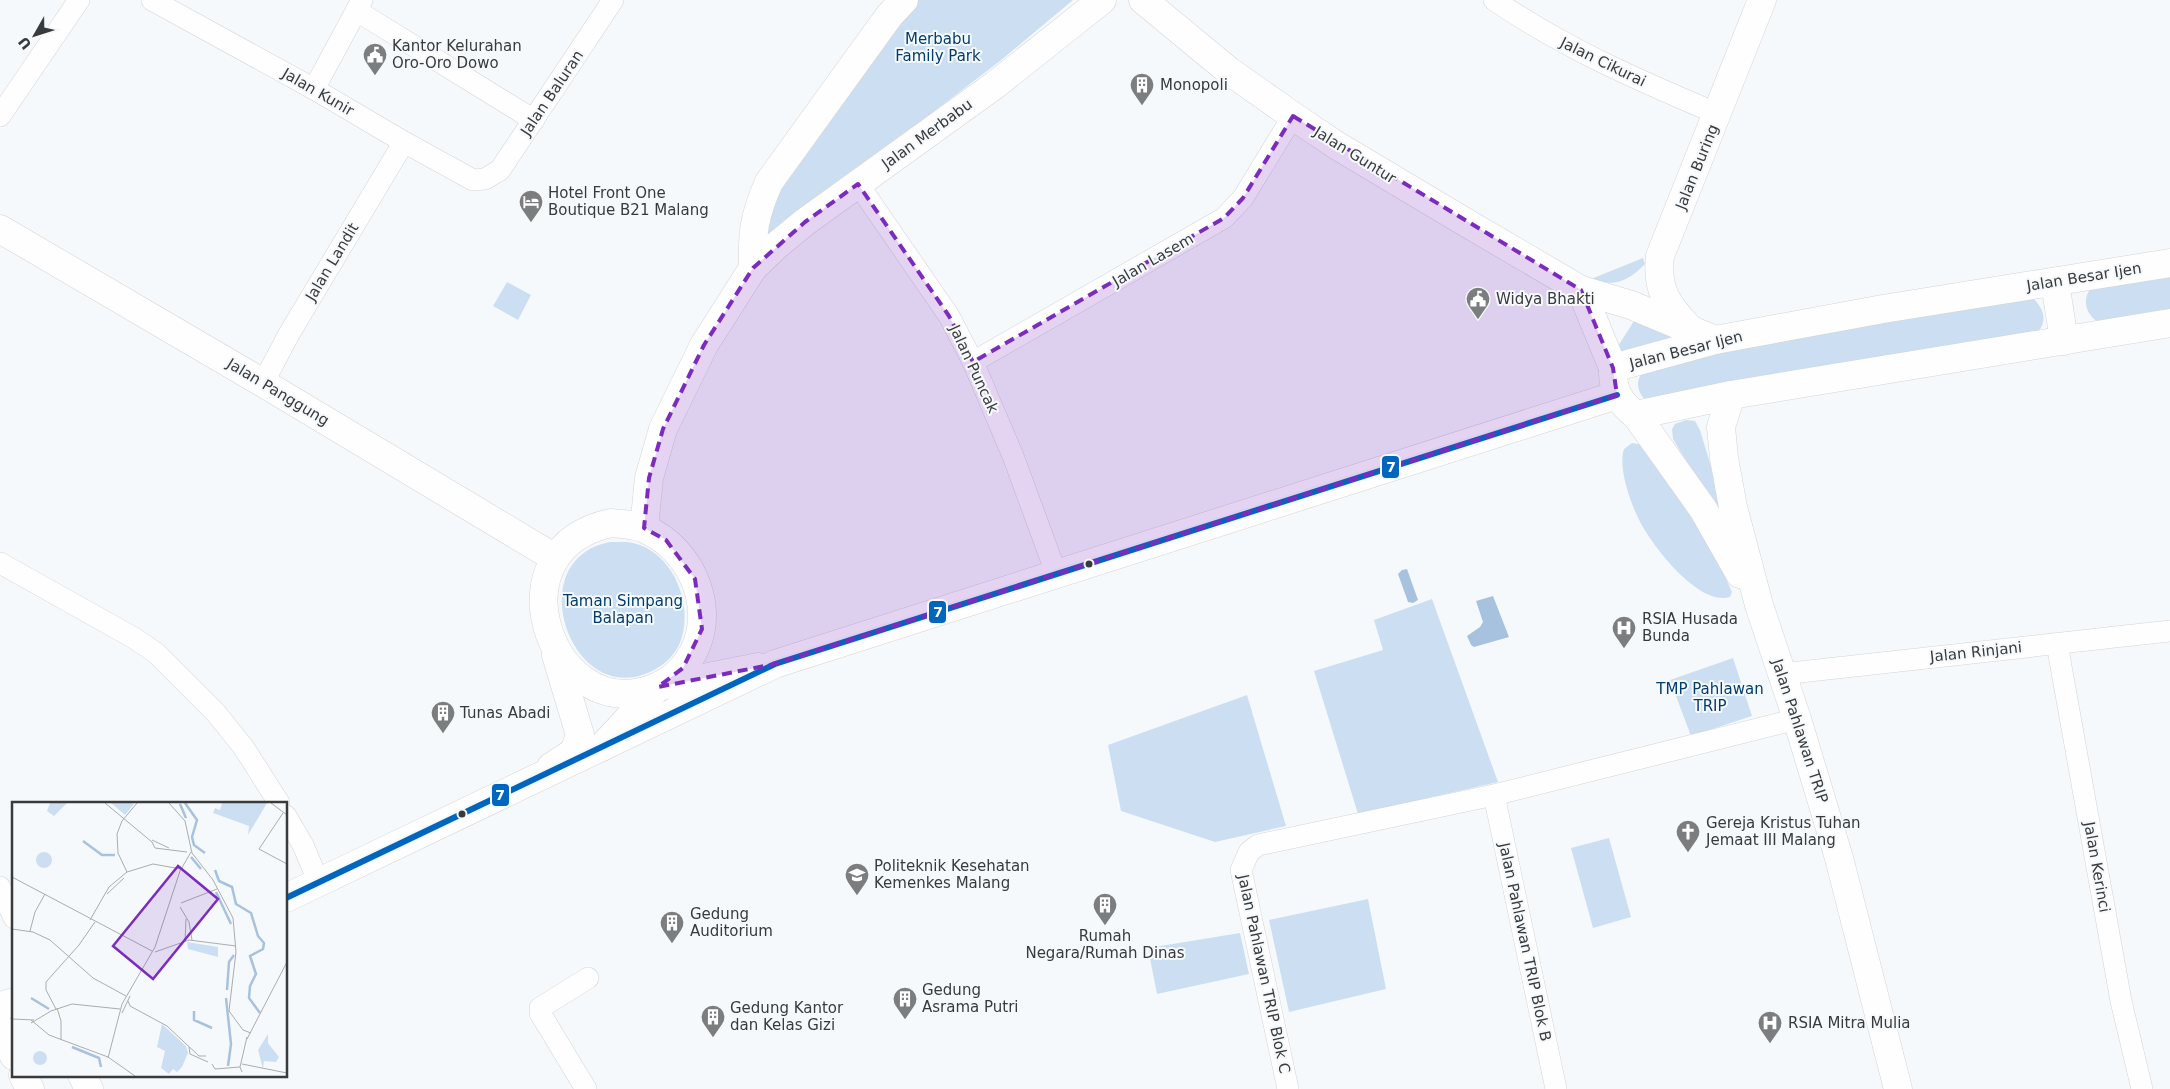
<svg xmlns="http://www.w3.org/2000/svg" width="2170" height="1089" viewBox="0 0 2170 1089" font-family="'DejaVu Sans',sans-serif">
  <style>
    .green { fill: #ccdff2 }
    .water { fill: #a7c2de }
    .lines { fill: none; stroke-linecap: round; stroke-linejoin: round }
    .street-casing { stroke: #d3d4d6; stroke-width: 22 }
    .secondary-casing { stroke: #d3d4d6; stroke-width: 29 }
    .primary-casing { stroke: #d3d4d6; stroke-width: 29 }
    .street { stroke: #fefefe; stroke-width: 21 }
    .secondary { stroke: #fefefe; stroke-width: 28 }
    .primary { stroke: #fefefe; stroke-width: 28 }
    .bus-1-casing { stroke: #f5f9fc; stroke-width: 10 }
    .bus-1 { stroke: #0065bd; stroke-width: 6 }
    .marked { fill: #7b2cbf; fill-opacity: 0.2; stroke: #7b2cbf; stroke-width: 4; stroke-dasharray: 10 6; stroke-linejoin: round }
    .bus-dot { fill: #393a3b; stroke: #f5f9fc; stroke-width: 2 }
    .labels { text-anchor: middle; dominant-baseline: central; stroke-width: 4; stroke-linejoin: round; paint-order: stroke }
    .park-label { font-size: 15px; fill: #003d6e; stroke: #f5f9fc }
    .poi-label { font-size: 15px; fill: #393a3b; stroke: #f5f9fc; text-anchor: start }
    .street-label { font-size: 15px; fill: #393a3b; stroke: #f5f9fc }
    .inset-river { fill: none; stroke: #a7c2de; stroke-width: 2.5 }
    .inset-road { fill: none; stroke: #aaadae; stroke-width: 1 }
    .view { fill: #7b2cbf; fill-opacity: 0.15; stroke: #7b2cbf; stroke-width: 2.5 }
    .inset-edge { fill: none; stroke: #393a3b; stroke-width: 2.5 }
    .line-badge { stroke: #f5f9fc; stroke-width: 2 }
    .badge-label { font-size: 14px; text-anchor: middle; font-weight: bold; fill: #fff }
  </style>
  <rect width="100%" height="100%" fill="#f6f9fb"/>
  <!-- green -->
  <g class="green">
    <polygon points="918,0 1073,0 1000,61 767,239 764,217 774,191 899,20"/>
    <path d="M1643,258L1645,264C1627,282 1615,287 1591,279Z"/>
    <path d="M2170,271V314L2101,324C2086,316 2080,299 2093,286Z"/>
    <polygon points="507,282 531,295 518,320 493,306"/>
    <path d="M2034,299C2044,310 2048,321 2037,333L1645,400C1637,391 1635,381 1643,372L1719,347Z"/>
    <polygon points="1636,318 1671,335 1672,338 1621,354 1618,346"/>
    <polygon points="1686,420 1695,421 1700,430 1728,523 1703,489 1673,439 1672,429 1675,424"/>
    <path d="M1632,443L1643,445L1677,487L1723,572L1732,592L1730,597C1700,606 1658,552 1644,529C1633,511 1617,469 1624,449Z"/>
    <path d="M610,542C620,542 630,541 640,545C675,558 693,606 681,640C676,655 663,666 650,672C571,709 519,559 610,542Z"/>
    <polygon points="1432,599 1498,782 1358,814 1314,671 1383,650 1374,620"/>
    <polygon points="1733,658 1752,716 1691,736 1670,680"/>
    <polygon points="1247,695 1286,826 1215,842 1121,811 1108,745"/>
    <polygon points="1609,838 1631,917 1593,928 1571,848"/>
    <polygon points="1368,899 1386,989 1289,1012 1269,920"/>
    <polygon points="1240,933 1249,974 1157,994 1148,948"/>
  </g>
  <!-- water -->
  <g class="water">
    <polygon points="1407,569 1418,600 1413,603 1408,602 1398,574 1402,570"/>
    <polygon points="1493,596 1509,637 1474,647 1471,645 1467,636 1480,627 1483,622 1476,601"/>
  </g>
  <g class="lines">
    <defs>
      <g id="street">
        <polyline points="152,0 314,89 404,142 473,180 485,179 500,170 613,0"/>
        <path d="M1494,0C1564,48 1640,81 1718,114"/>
        <polyline points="357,11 534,120"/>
        <polyline points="314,89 362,0"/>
        <polyline points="0,116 79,0"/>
        <polyline points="858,184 949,316 973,362 1013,456 1056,573"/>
        <polyline points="973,362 1224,218 1243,198 1293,116"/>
        <polyline points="263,383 289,334 404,142"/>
        <polyline points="0,563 134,638 156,653 216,713 244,748 279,803"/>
        <polyline points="2057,644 2121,1001 2142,1089"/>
        <polyline points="1782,674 2170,631"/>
        <polyline points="1494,795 1556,1089"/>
        <polyline points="286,816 303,845 319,883"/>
        <polyline points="0,887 14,918"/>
        <polyline points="586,1089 540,1013 540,1008 588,978"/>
        <polyline points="1288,1089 1241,870 1249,852 1258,845 1494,795 1797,719"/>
      </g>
      <g id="secondary">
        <polyline points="1143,0 1229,71 1293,116 1336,145 1465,222 1581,290 1631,305 1715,340"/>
        <polyline points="0,229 263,383 555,558"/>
        <path d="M753,268C752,232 754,216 769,182L889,16L904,0"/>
        <polyline points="1581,290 1613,368"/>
        <path d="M1689,328C1667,305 1656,289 1660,256L1762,0"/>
        <polyline points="1731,395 1721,427 1724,458 1733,507 1759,605 1797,719 1839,858 1898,1089"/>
        <polyline points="1636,415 1703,509 1740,574"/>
        <path d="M611,523C623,524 634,524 645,529C694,550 720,615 688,661C677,677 663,686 645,691C551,718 490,549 611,523Z"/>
        <polyline points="644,528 649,478 663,429 704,345 753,268 777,245 805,222 995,85 1102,0"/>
        <polyline points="602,747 658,687 758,667"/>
        <polyline points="551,767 574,752 580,735 556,655"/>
        <polyline points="0,1028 14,1056"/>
        <polyline points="23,1075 30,1089"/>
        <polyline points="82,1075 89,1089"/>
      </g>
      <g id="primary">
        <path d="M2170,263L1883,309L1715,340L1613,368C1612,389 1619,403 1636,415L1731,395L2170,323"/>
        <polyline points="2055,282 2064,341"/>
        <polyline points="286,898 775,664 1617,395"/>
        <polyline points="0,1006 14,1002"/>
      </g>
    </defs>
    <!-- street casing -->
    <use href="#street" class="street-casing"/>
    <!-- secondary casing -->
    <use href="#secondary" class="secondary-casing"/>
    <!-- primary casing -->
    <use href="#primary" class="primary-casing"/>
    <!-- street -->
    <use href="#street" class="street"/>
    <!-- secondary -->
    <use href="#secondary" class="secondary"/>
    <!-- primary -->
    <use href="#primary" class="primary"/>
    <defs>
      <polyline id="bus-1" points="286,898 775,664 1617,395"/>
    </defs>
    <!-- bus-1 casing -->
    <use href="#bus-1" class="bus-1-casing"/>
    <!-- bus-1 -->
    <use href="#bus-1" class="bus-1"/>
  </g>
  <!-- marked area -->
  <path class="marked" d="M1293,116L1581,290L1613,368L1617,395L775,664L658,687L683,668L702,629L695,579L666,540L644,528L649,478L663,429L704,345L753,268L805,222L858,184L949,316L973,362L1224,218L1243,198Z"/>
  <!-- icons -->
  <defs>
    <symbol id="civic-pin" viewBox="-11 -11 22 30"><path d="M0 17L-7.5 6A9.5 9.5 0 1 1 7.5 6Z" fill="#7b7d7e" stroke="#f5f9fc"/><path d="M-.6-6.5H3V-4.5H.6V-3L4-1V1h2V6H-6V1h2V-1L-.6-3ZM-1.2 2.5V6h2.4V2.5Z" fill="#fff"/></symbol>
    <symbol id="building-pin" viewBox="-11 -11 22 30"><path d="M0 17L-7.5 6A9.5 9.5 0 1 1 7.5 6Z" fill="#7b7d7e" stroke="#f5f9fc"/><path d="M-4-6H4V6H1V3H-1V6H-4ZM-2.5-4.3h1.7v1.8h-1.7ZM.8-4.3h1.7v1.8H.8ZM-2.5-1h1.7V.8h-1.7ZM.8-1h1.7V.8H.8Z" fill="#fff"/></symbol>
    <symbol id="hotel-pin" viewBox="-11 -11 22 30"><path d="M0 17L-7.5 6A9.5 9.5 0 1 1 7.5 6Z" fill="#7b7d7e" stroke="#f5f9fc"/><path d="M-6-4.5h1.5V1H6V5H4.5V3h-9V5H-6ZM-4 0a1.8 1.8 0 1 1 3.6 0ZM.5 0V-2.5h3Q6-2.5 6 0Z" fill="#fff"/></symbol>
    <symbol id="hospital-pin" viewBox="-11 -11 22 30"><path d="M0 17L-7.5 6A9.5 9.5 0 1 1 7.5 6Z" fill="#7b7d7e" stroke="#f5f9fc"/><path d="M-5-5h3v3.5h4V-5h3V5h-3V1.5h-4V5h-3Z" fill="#fff"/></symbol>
    <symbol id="church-pin" viewBox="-11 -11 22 30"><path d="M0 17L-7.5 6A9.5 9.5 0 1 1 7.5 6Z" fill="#7b7d7e" stroke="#f5f9fc"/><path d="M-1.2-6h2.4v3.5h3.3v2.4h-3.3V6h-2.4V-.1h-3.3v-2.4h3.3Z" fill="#fff"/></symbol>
    <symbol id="university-pin" viewBox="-11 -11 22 30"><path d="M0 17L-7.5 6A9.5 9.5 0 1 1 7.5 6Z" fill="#7b7d7e" stroke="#f5f9fc"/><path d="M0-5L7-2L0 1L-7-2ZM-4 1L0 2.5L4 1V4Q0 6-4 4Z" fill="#fff"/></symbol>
  </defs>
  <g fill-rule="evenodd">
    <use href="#civic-pin" x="361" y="41" width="28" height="38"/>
    <use href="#building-pin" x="1128" y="71" width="28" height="38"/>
    <use href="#hotel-pin" x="517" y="188" width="28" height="38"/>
    <use href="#civic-pin" x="1464" y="285" width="28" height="38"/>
    <use href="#hospital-pin" x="1610" y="614" width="28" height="38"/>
    <use href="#building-pin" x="429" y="699" width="28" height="38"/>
    <use href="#church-pin" x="1674" y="818" width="28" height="38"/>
    <use href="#university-pin" x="843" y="861" width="28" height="38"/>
    <use href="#building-pin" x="1091" y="891" width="28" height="38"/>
    <use href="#building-pin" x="658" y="909" width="28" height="38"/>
    <use href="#building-pin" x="891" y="985" width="28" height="38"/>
    <use href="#building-pin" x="699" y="1003" width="28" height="38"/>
    <use href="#hospital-pin" x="1756" y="1009" width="28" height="38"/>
  </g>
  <!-- markers -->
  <g class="bus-dot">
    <circle cx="1089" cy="564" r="4.5"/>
    <circle cx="462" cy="814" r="4.5"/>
  </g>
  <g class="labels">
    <!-- park labels -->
    <g class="park-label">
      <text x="938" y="39">Merbabu<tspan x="938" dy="17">Family Park</tspan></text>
      <text x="623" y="601">Taman Simpang<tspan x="623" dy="17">Balapan</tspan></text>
      <text x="1710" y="689">TMP Pahlawan<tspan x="1710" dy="17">TRIP</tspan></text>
    </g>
    <!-- poi labels -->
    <g class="poi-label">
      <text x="392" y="46">Kantor Kelurahan<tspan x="392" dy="17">Oro-Oro Dowo</tspan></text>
      <text x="1160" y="85">Monopoli</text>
      <text x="548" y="193">Hotel Front One<tspan x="548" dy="17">Boutique B21 Malang</tspan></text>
      <text x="1496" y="299">Widya Bhakti</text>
      <text x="1642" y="619">RSIA Husada<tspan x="1642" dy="17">Bunda</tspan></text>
      <text x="460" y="713">Tunas Abadi</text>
      <text x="1706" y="823">Gereja Kristus Tuhan<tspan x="1706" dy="17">Jemaat III Malang</tspan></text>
      <text x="874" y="866">Politeknik Kesehatan<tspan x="874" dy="17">Kemenkes Malang</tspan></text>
      <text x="690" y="914">Gedung<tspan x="690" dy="17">Auditorium</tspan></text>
      <text x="1105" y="936" text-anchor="middle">Rumah<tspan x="1105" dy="17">Negara/Rumah Dinas</tspan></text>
      <text x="922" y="990">Gedung<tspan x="922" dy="17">Asrama Putri</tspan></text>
      <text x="730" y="1008">Gedung Kantor<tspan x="730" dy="17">dan Kelas Gizi</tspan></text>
      <text x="1788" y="1023">RSIA Mitra Mulia</text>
    </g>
    <!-- street labels -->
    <g class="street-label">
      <text transform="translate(1603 62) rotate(26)">Jalan Cikurai</text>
      <text transform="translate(318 92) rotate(30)">Jalan Kunir</text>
      <text transform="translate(552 93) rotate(-56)">Jalan Baluran</text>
      <text transform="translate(927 134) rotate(-36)">Jalan Merbabu</text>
      <text transform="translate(1355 155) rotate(32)">Jalan Guntur</text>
      <text transform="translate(1697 167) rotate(-68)">Jalan Buring</text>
      <text transform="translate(1153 260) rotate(-30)">Jalan Lasem</text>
      <text transform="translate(332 262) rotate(-59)">Jalan Landit</text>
      <text transform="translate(2084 277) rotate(-9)">Jalan Besar Ijen</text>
      <text transform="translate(1686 350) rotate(-14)">Jalan Besar Ijen</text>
      <text transform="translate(974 369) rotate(65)">Jalan Puncak</text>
      <text transform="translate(278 392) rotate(31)">Jalan Panggung</text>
      <text transform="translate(1976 652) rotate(-6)">Jalan Rinjani</text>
      <text transform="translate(1800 731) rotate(72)">Jalan Pahlawan TRIP</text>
      <text transform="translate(2097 867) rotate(80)">Jalan Kerinci</text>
      <text transform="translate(1525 942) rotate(78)">Jalan Pahlawan TRIP Blok B</text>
      <text transform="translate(1264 974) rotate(78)">Jalan Pahlawan TRIP Blok C</text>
    </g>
  </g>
  <!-- overview -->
  <g transform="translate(12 802)">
    <rect width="275" height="275" fill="#f6f9fb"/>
    <path d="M38,1H55L42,14L35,9ZM99,1H119L122,2L113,13ZM210,1H255L236,33L237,24L201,11L203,6L208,8ZM24 58a8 8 0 1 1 16 0a8 8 0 1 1-16 0ZM175,140L206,145V155L176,147ZM150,222L174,244L176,251L170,265L165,270L161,267L157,272L149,266L153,249L145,245ZM256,232V241L267,255L264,260L252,259L251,267L246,248ZM21 256a7 7 0 1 1 14 0a7 7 0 1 1-14 0Z" fill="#ccdff2"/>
    <path class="inset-river" d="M173,1L185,18L180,35L182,43L193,51M168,2L174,16M71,39L90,53H103M179,55L189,67M203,68L207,79L220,85L224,102L239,111L246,134L252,141L251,147L238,154L244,172L238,184L237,196L248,211M204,90L219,122M215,188L217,160L222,153M19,196L37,207M214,196L219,242L216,264M182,209V218L200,226M60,245L87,256L89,265"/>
    <path class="inset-road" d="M93,1L140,40L143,46L175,50M157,1L173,19L180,51L201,78L221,116L224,150L217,209L231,228L239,231M259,1L275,13M271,11L247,47L275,62M140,38L157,46M115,70L106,51L105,32L110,19L125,1M0,75L140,149M95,92L112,76M169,101L205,87M168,105L177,120L180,138M78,118L97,85L115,70L141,62L169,67M0,127L21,130L38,138L81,176L114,194M18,129L23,110L33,92M173,139L174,117M143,150L177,138L224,144M116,199L118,204L155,224L187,254H194M45,206L49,219V238M44,207L34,188V180L67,143L83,120M110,211L118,194M0,217L22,218M19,218L37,233L96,255L123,274M19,221L39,209L60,202L108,207M235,237L275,160M177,245L178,252L196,260M96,256L110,202L143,145L168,69L179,50M200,262L203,267L228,265L230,270M230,262L275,271M228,265L235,235"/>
    <path class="view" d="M166,64L206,97L141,177L101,144Z"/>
    <rect width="275" height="275" class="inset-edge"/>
  </g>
  <g class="line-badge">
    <rect x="1381" y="455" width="19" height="24" rx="5" fill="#0065bd"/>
    <rect x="928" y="600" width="19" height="24" rx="5" fill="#0065bd"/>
    <rect x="491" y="783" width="19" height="24" rx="5" fill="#0065bd"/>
  </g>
  <g class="badge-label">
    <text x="1391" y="472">7</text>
    <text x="938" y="617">7</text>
    <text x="500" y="800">7</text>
  </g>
  <!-- north arrow -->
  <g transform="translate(35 35) rotate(231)" stroke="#f5f9fc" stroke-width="4" paint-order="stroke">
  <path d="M0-4L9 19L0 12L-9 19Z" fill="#393a3b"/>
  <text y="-8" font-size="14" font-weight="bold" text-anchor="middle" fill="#393a3b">U</text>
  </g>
</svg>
